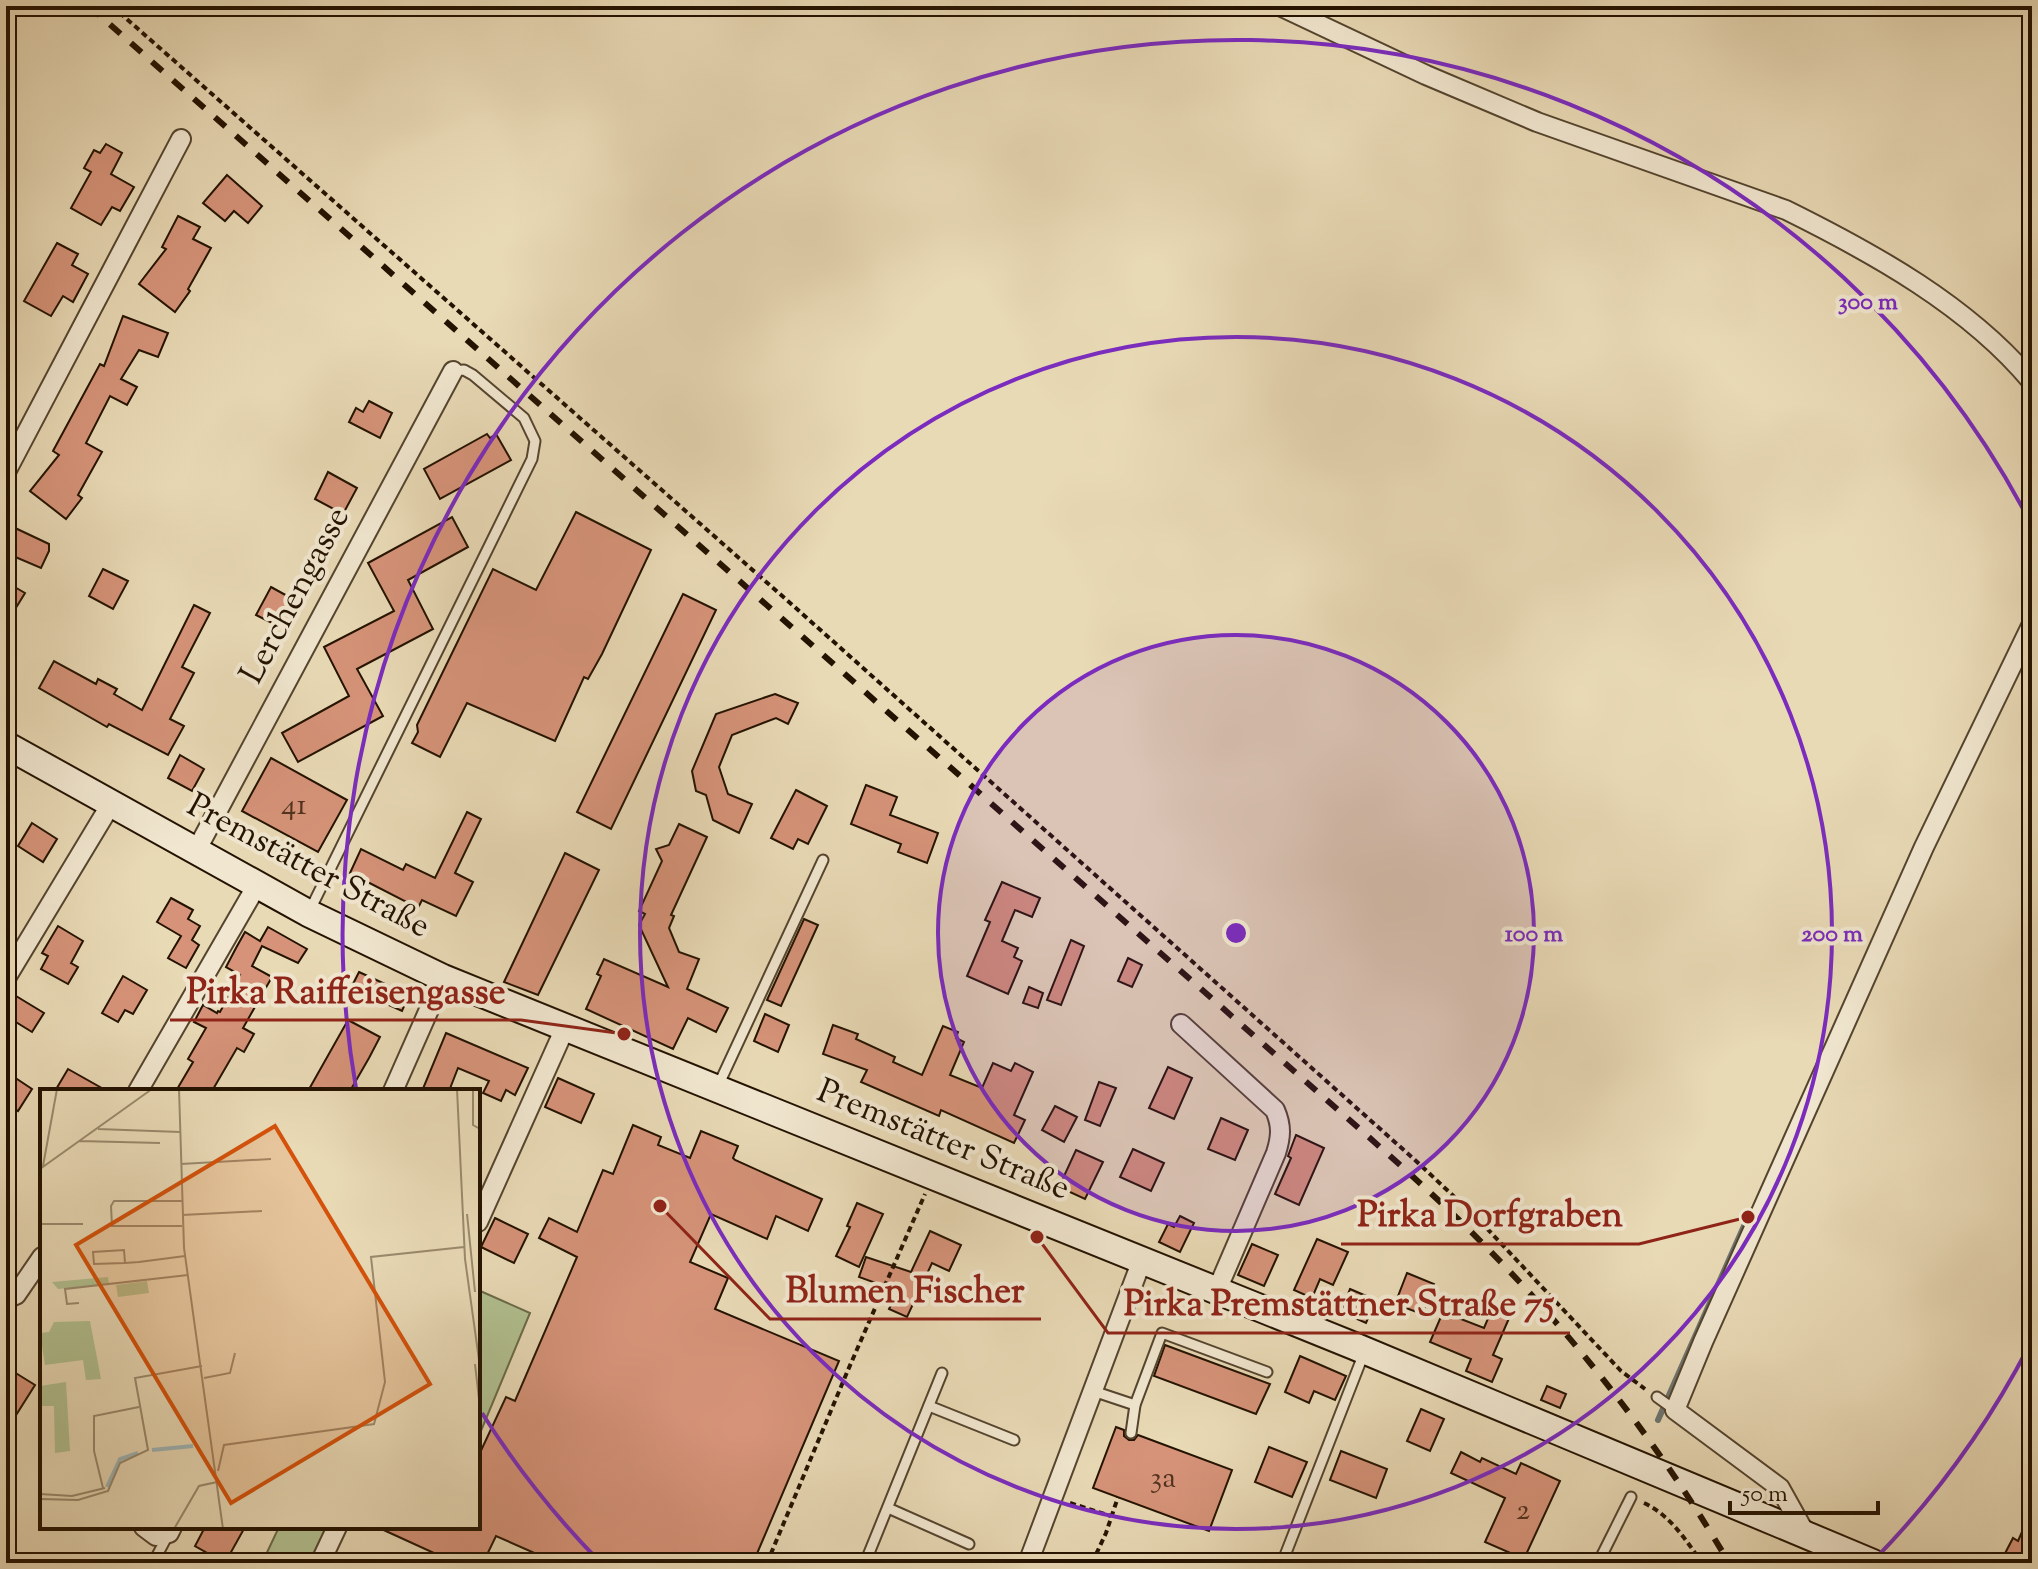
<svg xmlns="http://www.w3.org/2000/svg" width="2038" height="1569" viewBox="0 0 2038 1569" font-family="'Sorts Mill Goudy',serif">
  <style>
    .green { fill: #b2c191; stroke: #6a6a48; stroke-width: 2 }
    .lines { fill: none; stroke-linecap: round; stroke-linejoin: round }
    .stream { stroke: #6d7570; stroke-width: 6 }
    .building { fill: #d69379; stroke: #231200; stroke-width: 2 }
    .lane-casing { stroke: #54442e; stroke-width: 13 }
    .street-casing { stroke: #54442e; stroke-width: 22 }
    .secondary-casing { stroke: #231200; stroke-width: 30 }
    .path { stroke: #231200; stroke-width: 4; stroke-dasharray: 6 4; stroke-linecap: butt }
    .lane { stroke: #f1e7d0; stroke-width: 9 }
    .street { stroke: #f1e7d0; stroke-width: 18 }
    .secondary { stroke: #f1e7d0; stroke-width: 26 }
    .rail { stroke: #231200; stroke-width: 6; stroke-dasharray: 14 14; stroke-linecap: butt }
    .ring { fill: none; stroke: #7b2cbf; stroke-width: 4 }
    .labels { text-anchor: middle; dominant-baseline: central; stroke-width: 8; stroke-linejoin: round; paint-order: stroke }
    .number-label { font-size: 30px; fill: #50321e }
    .street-label { font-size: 34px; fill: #231200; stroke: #f1e7d0 }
    .inset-river { fill: none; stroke: #9eb7ba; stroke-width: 4 }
    .inset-road { fill: none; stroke: #9a8a6d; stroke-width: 2 }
    .view { fill: #d4520b; fill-opacity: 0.15; stroke: #d4520b; stroke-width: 4 }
    .inset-edge { fill: none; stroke: #231200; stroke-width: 4 }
    .centre { fill: #7b2cbf; stroke: #f1e7d0; stroke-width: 4 }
    .ring-label { font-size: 24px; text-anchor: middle; font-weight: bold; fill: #7b2cbf; stroke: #f1e7d0; stroke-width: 8; stroke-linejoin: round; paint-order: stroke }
    .leader { fill: none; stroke: #8f2418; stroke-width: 3 }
    .callout-dot { fill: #8f2418; stroke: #f1e7d0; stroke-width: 3 }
    .callout-label { font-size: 36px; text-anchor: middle; font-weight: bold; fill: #8f2418; stroke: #f1e7d0; stroke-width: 8; stroke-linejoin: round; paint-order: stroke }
  </style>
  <rect width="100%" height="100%" fill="#e9dab6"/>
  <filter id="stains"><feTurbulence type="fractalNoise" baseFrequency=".0025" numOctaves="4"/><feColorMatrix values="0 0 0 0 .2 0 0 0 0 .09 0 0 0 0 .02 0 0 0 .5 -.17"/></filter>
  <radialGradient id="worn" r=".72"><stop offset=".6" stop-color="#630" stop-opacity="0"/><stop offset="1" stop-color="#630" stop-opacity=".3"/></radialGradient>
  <!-- green -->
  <g class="green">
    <polygon points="478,1290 530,1313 478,1438"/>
    <polygon points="279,1527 332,1527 316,1563 262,1563"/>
  </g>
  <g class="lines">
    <!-- stream -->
    <polyline class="stream" points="1658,1420 1748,1217"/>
  </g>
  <!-- building -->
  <g class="building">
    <polygon points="106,144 122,153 111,174 134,187 120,211 112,207 101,225 71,208 91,172 84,168 94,150 100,153"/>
    <polygon points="227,175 262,206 248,223 234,211 225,221 203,203"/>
    <polygon points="178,216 200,227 193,239 211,248 188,289 190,291 175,312 139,284 166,249 162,247"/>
    <polygon points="57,243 78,254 72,265 88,274 73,302 63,296 51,316 24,301"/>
    <polygon points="123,316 168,333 158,357 139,350 121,379 137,387 127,405 110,396 86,443 102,452 78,495 82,498 66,519 30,491 59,455 53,451 100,364 104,366"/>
    <polygon points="369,401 392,413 380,438 349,422 356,408 363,412"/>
    <polygon points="487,434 490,438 496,434 511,460 440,499 424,469"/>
    <polygon points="328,472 357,488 343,514 315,499"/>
    <polygon points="576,512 651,550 602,654 588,679 584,677 555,741 467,703 440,757 412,743 418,732 417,725 493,569 536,590"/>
    <polygon points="452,517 468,547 408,580 433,629 357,669 383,716 298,762 282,733 349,696 324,647 394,611 368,563"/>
    <polygon points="13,527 49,544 49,551 41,568 6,553 6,541"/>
    <polygon points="103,569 128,581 113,609 89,596"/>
    <polygon points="6,582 25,593 6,624"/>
    <polygon points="271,587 300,603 286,630 256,615"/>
    <polygon points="683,594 716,610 611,829 577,812"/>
    <polygon points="194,605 210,613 182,667 194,673 170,719 184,726 168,755 109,724 107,727 39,688 54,661 96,684 98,679 117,689 114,694 142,710"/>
    <polygon points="775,694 798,703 788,724 776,718 732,735 719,767 728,794 752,804 739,833 713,820 706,795 696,791 692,771 716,714"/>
    <polygon points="180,755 204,769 192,791 168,778"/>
    <polygon points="271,758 347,800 318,852 242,811"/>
    <polygon points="866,785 897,797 890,815 938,833 927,863 898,852 901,844 851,824"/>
    <polygon points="796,790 827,806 808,844 798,839 793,849 771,838"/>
    <polygon points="467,812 481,819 455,873 473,882 456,916 422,900 418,908 350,873 361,849 403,870 406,864 435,878"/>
    <polygon points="32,823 57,839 43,862 18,846"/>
    <polygon points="679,824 707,837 671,915 674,916 669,928 679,952 699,959 687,989 728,1008 716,1032 688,1018 673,1049 586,1009 601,976 597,974 604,959 668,987 639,925 645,914 639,911 662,861 656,849 669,845"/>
    <polygon points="565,853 599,870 538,995 504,982"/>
    <polygon points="1002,882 1040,898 1032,917 1015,910 1002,941 1018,948 1014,957 1022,961 1008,994 967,976 990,922 985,920"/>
    <polygon points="171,898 193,910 188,919 200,926 192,940 199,945 186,968 168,958 181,936 157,922"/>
    <polygon points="804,919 818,925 781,1006 767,1000"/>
    <polygon points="58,926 83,941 71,963 78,967 68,984 41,969 48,956 42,953"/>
    <polygon points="268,927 307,949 298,963 262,946 252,966 272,977 243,1028 254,1034 244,1052 237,1048 212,1091 176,1091 193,1062 188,1059 206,1028 194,1022 203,1005 217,1013 218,1011 220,1012 240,975 226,967 236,948 245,932 260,941"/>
    <polygon points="1071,940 1084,946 1061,1005 1047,1000"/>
    <polygon points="1128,958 1142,965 1132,987 1118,981"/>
    <polygon points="359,972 409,995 402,1011 351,988"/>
    <polygon points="123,976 147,990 133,1014 125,1010 118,1022 102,1013"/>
    <polygon points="1029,987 1043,993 1038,1008 1023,1003"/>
    <polygon points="16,996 44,1013 32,1032 6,1016 6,1013"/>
    <polygon points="765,1014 789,1025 778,1052 754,1041"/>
    <polygon points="348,1020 380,1037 369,1058 350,1091 308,1091"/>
    <polygon points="833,1025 858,1034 856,1039 895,1057 893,1062 922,1075 943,1026 958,1032 956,1038 964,1042 950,1075 982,1088 993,1063 1011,1071 1015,1063 1033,1072 1014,1115 1025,1120 1014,1143 941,1110 939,1116 861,1082 867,1070 823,1054"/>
    <polygon points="446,1033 528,1068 515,1095 506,1090 501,1101 483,1093 489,1081 458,1068 449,1091 422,1091"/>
    <polygon points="1168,1067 1192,1078 1174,1119 1149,1108"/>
    <polygon points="68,1069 107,1091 55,1091"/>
    <polygon points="11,1075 32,1089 18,1111 6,1103 6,1084"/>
    <polygon points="558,1078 594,1094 581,1123 545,1107"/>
    <polygon points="1099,1082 1116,1088 1100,1126 1085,1120"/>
    <polygon points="1055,1106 1077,1117 1064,1142 1042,1130"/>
    <polygon points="1221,1118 1248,1130 1235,1160 1208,1149"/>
    <polygon points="633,1125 661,1137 658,1145 690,1158 701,1131 738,1146 733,1158 735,1160 822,1199 808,1231 776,1216 767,1239 711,1214 690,1262 728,1278 715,1309 839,1361 753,1563 557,1563 496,1536 483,1563 429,1563 434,1553 377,1527 478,1527 478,1457 506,1397 515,1401 577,1257 539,1238 549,1218 577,1232 603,1170 613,1174"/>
    <polygon points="1296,1135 1324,1148 1299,1205 1275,1194 1291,1158 1288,1156"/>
    <polygon points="1133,1149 1164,1163 1151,1191 1120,1177"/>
    <polygon points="1076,1150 1103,1162 1085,1199 1059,1187"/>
    <polygon points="857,1203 883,1214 859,1267 836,1256 850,1227 847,1226"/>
    <polygon points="1180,1216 1194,1223 1180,1252 1159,1242 1168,1224 1174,1227"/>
    <polygon points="495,1218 528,1234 514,1263 481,1247"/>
    <polygon points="930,1231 961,1245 949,1271 932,1263 907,1317 889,1309 898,1291 859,1277 866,1257 911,1272"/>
    <polygon points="1317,1239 1348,1252 1333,1285 1320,1279 1312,1298 1294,1290"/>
    <polygon points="1252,1244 1278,1255 1264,1286 1238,1275"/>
    <polygon points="1407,1273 1434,1284 1422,1314 1395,1304"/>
    <polygon points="1350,1289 1376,1300 1366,1323 1341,1312"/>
    <polygon points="1492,1309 1510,1316 1493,1355 1502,1359 1492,1382 1466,1371 1471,1359 1430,1342 1443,1312 1484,1328"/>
    <polygon points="1165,1345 1270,1384 1256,1414 1154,1376"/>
    <polygon points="1300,1356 1346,1376 1335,1400 1314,1391 1309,1403 1285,1392"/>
    <polygon points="6,1367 35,1385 6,1431"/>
    <polygon points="1547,1386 1566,1394 1560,1408 1541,1400"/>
    <polygon points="1421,1409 1444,1419 1430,1451 1407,1441"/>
    <polygon points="1116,1427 1124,1430 1124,1436 1129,1440 1134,1440 1138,1435 1232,1470 1209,1531 1093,1488"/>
    <polygon points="1269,1447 1307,1462 1292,1497 1255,1482"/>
    <polygon points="1341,1451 1387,1469 1376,1498 1330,1480"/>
    <polygon points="1461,1452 1480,1462 1482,1458 1516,1474 1521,1463 1560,1481 1524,1559 1485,1542 1505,1498 1451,1473"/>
    <polygon points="2032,1509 2032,1563 2000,1563 2013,1538 2018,1541"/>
    <polygon points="205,1527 245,1527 225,1563 195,1546"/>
  </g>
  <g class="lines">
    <defs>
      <g id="lane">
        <polyline points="310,910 532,459 535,441 524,418 473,375 464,370 453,371"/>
        <polyline points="718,1086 823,860"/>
        <polyline points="6,1313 16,1295"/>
        <polyline points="1093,1391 1135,1405"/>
        <polyline points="1657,1397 1675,1410"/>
        <polyline points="929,1406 1014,1440"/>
        <polyline points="1131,1433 1135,1405 1162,1333 1267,1372"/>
        <polyline points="888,1508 969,1544"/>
        <polyline points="1284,1558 1364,1353"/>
        <polyline points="153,1563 169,1533"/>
        <polyline points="865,1563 942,1373"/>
        <polyline points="1598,1563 1631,1497"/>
      </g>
      <g id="street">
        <path d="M1280,6L1426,75L1537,122L1786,210C1873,253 1969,306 2032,382"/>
        <polyline points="6,472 181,139"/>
        <polyline points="196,851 453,371"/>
        <polyline points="6,978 111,804"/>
        <path d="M1181,1024L1275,1110C1282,1126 1281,1137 1276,1153L1217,1290"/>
        <polyline points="138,1091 257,885"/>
        <polyline points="393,1091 443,978"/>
        <polyline points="478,1222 565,1028"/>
        <polyline points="6,1289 16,1295 42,1257"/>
        <polyline points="144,1527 156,1536 169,1533 172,1527"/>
        <polyline points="1805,1533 1780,1488 1675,1410 1703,1342 1924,847 2032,624"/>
        <polyline points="320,1563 337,1527"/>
        <polyline points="1028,1563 1142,1260"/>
      </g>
      <polyline id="secondary" points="6,745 308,913 443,978 1354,1346 1873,1563"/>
    </defs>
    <!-- lane casing -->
    <use href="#lane" class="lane-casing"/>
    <!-- street casing -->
    <use href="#street" class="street-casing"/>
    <!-- secondary casing -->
    <use href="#secondary" class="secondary-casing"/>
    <!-- path -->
    <g class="path">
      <polyline points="112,6 789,602 1415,1160 1479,1220 1621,1371 1645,1389"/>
      <polyline points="1070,1503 1111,1516"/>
      <path d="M1644,1503C1670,1515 1686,1540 1702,1563"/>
      <polyline points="767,1563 848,1370 925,1194"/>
      <polyline points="1092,1563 1106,1533 1118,1497"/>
      <polyline points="1895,1563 1905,1561 1911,1563"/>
    </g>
    <!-- lane -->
    <use href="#lane" class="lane"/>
    <!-- street -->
    <use href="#street" class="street"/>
    <!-- secondary -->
    <use href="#secondary" class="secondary"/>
    <!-- rail -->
    <path class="rail" d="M89,6L1338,1110C1379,1146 1420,1182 1459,1220C1563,1321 1656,1438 1729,1563"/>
  </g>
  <!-- distance rings -->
  <circle cx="1236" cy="933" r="298" fill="#7b2cbf" fill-opacity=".12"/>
  <g class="ring">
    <circle cx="1236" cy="933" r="298"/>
    <circle cx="1236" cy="933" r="596"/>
    <path d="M2029 1346A894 894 0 0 1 1874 1560M598 1560A894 894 0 0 1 482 1413M356 1088A894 894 0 0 1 2029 520"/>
  </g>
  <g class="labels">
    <!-- number labels -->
    <g class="number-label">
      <text x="294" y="806">41</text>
      <text x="1163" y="1479">3a</text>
      <text x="1523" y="1511">2</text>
    </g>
    <!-- street labels -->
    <g class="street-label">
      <text transform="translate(296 596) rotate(-62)">Lerchengasse</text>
      <text transform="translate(308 867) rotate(28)">Premstätter Straße</text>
      <text transform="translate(943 1141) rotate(22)">Premstätter Straße</text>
    </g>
  </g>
  <!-- overview -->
  <g transform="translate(40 1089)">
    <rect width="440" height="440" fill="#e9dab6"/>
    <path d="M68,188L69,195L18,200L12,193ZM107,192L109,204L78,208L76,196ZM50,232L61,290L46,291L43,271L5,276L0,244L9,243L14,233ZM26,293L30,362L15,364L14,317H0V297Z" fill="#b2c191"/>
    <path class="inset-river" d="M112,361L153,357M67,398L80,370L98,364"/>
    <path class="inset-road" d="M139,0L144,159L183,440M417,0L425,170L440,278M433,0V36L440,40M58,40L140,43M39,52L120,54M141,75L231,70M3,77L17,0M0,80L112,0M142,112H74L71,117L72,137H142M427,125L435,203M142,126L222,122M0,135H43M85,174L84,161L53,163L54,175L85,174L99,173L145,167M39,214L27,215L25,200L148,186M435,275L440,319M164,289L190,284L195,264M178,382L184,356L334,335L345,293L331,168L424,158M63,399L54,362V327L99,318M0,405L32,407L65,399M0,410L38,411L68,402L80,374L108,361L95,289L162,277M134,440L159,397L177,393"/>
    <path class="view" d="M235,37L390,295L191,414L36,156Z"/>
    <rect width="440" height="440" class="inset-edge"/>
  </g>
  <circle cx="1236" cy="933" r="12" class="centre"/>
  <g class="ring-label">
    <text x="1868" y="309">300 m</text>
    <text x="1534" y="941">100 m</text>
    <text x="1832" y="941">200 m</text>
  </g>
  <!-- callouts -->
  <path class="leader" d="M624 1034L521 1020H170M1748 1217L1639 1244H1341M660 1206L770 1319H1041M1037 1237L1108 1333H1570"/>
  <g class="callout-dot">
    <circle cx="624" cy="1034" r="8"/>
    <circle cx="1748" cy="1217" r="8"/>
    <circle cx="660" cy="1206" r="8"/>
    <circle cx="1037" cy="1237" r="8"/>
  </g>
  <g class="callout-label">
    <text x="346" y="1003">Pirka Raiffeisengasse</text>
    <text x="1490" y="1226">Pirka Dorfgraben</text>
    <text x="905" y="1302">Blumen Fischer</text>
    <text x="1339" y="1315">Pirka Premstättner Straße 75</text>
  </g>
  <!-- margin -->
  <rect width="2038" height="1569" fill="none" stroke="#e9dab6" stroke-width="32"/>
  <rect x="8" y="8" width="2022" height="1553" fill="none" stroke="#231200" stroke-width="4"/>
  <rect x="16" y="16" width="2006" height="1537" fill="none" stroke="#231200" stroke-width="2"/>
  <!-- scale -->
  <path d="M1730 1501v12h148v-12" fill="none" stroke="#231200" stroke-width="4"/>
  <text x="1742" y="1501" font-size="24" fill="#231200" stroke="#f1e7d0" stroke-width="6" paint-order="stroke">50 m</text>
  <rect width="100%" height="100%" filter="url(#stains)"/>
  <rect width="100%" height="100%" fill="url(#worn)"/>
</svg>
